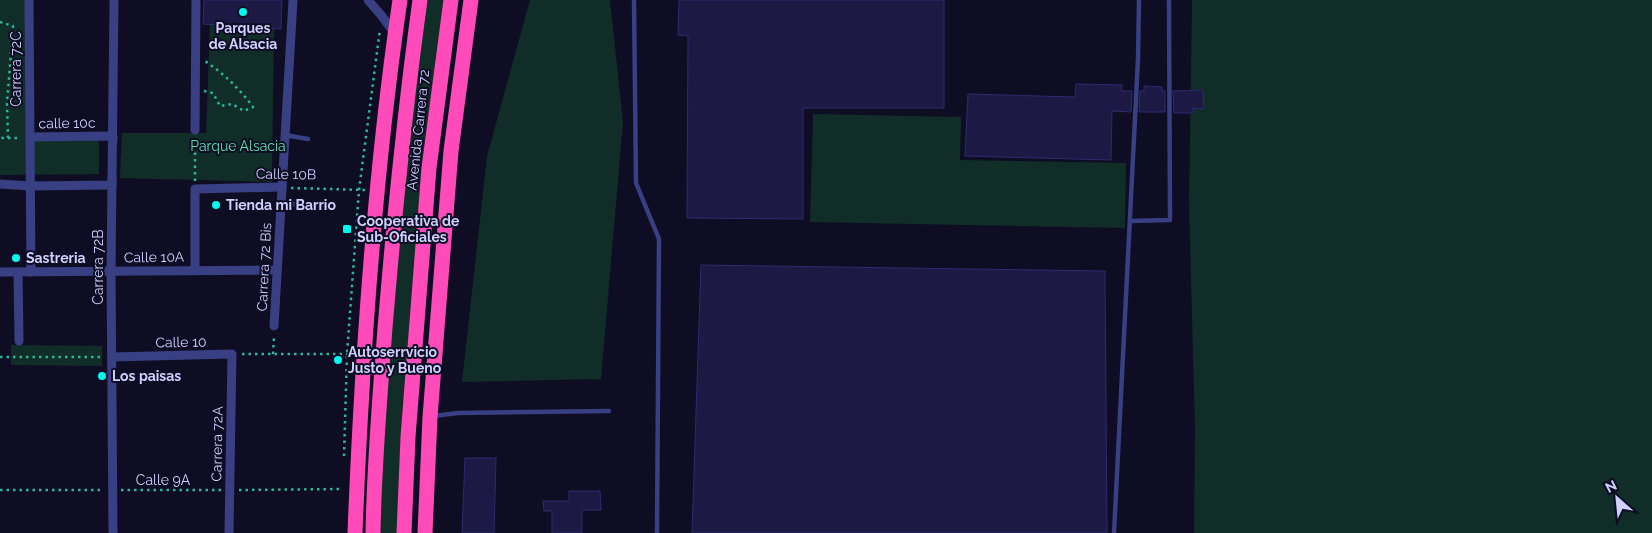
<svg xmlns="http://www.w3.org/2000/svg" width="1652" height="533" viewBox="0 0 1652 533" font-family="Raleway,sans-serif">
  <style>
    .green { fill: #102d28 }
    .building { fill: #1c1944; stroke: #2f2b70 }
    .lines { fill: none; stroke-linecap: round; stroke-linejoin: round }
    .path { stroke: #2cb69a; stroke-width: 2.5; stroke-dasharray: 2.5 4; stroke-linecap: butt }
    .lane { stroke: #383f82; stroke-width: 4.5 }
    .street { stroke: #383f82; stroke-width: 9 }
    .highway { stroke: #ff4aba; stroke-width: 15 }
    .poi-dot { fill: #00faf0; stroke: #0e0d23; stroke-width: 2 }
    .labels { text-anchor: middle; dominant-baseline: central; stroke-width: 4; stroke-linejoin: round; paint-order: stroke }
    .poi-label { font-size: 14px; font-weight: bold; fill: #cfd0ff; stroke: #0e0d23; text-anchor: start }
    .street-label { font-size: 14px; fill: #cfd0ff; stroke: #0e0d23 }
    .park-label { font-size: 14px; fill: #59e1ac; stroke: #0e0d23 }
  </style>
  <rect width="100%" height="100%" fill="#0e0d23"/>
  <!-- green -->
  <g class="green">
    <polygon points="0,0 29,0 30,137 99,136 99,174 0,175"/>
    <polygon points="425,0 446,0 425,136 400,449 397,533 379,533 386,392 407,139"/>
    <polygon points="530,0 610,0 623,122 601,379 462,382 487,156"/>
    <polygon points="1192,0 1652,0 1652,533 1194,533 1195,428 1189,205"/>
    <polygon points="210,25 274,28 272,182 120,178 122,133 206,133"/>
    <polygon points="813,114 961,117 960,160 1126,163 1125,228 810,222"/>
    <polygon points="11,345 102,346 102,366 11,365"/>
  </g>
  <!-- building -->
  <g class="building">
    <polygon points="204,0 282,0 281,29 203,24"/>
    <polygon points="679,0 944,0 944,108 803,108 803,219 687,218 688,36 678,35"/>
    <polygon points="1076,84 1122,85 1122,91 1132,91 1131,112 1112,111 1111,160 965,156 968,94 1075,97"/>
    <polygon points="1144,86 1162,87 1162,91 1165,91 1165,112 1139,112 1140,91 1144,91"/>
    <polygon points="1203,90 1204,109 1193,108 1193,113 1174,113 1173,91"/>
    <polygon points="701,265 1105,271 1107,533 692,533"/>
    <polygon points="465,458 496,458 494,533 462,533"/>
    <polygon points="569,491 600,491 601,510 582,510 582,533 552,533 552,511 544,511 543,501 569,501"/>
  </g>
  <g class="lines">
    <!-- path -->
    <g class="path">
      <polyline points="0,22 13,26 7,104 8,138 0,138"/>
      <path d="M204,91L213,93L220,106L232,104L244,111L253,107C239,88 224,74 205,61"/>
      <polyline points="8,138 20,138"/>
      <polyline points="195,181 195,139"/>
      <polyline points="291,188 366,190"/>
      <polyline points="242,354 347,354"/>
      <polyline points="273,354 274,336"/>
      <polyline points="0,357 101,357"/>
      <polyline points="344,456 347,354 359,190 380,29"/>
      <polyline points="0,490 103,490"/>
      <polyline points="121,490 221,490"/>
      <polyline points="239,490 343,489"/>
    </g>
    <!-- lane -->
    <g class="lane">
      <polyline points="634,0 636,183 659,239 657,533"/>
      <polyline points="285,135 308,139"/>
      <polyline points="281,201 302,206"/>
      <polyline points="1130,221 1170,220 1169,0"/>
      <polyline points="433,416 458,413 609,411"/>
      <polyline points="1114,533 1138,59 1139,0"/>
    </g>
    <!-- street -->
    <g class="street">
      <polyline points="29,0 30,137"/>
      <polyline points="368,0 381,15 395,34"/>
      <polyline points="195,130 196,0"/>
      <polyline points="0,184 30,186 112,185 112,179"/>
      <polyline points="195,270 195,189 282,187"/>
      <polyline points="0,272 277,270"/>
      <polyline points="18,272 19,341"/>
      <polyline points="31,272 30,137 113,136 113,141"/>
      <polyline points="274,326 293,0"/>
      <polyline points="112,357 232,354 229,533"/>
      <polyline points="113,533 111,271 114,0"/>
    </g>
    <!-- highway -->
    <g class="highway">
      <path d="M355,533C362,355 374,177 400,0"/>
      <path d="M373,533C374,465 380,396 385,328C394,219 405,109 420,0"/>
      <polyline points="404,533 408,437 429,168 451,0"/>
      <polyline points="425,533 430,417 451,151 471,0"/>
    </g>
  </g>
  <!-- markers -->
  <g class="poi-dot">
    <circle cx="243" cy="12" r="5"/>
    <circle cx="216" cy="205" r="5"/>
    <rect x="342" y="224" width="10" height="10" rx="2.5"/>
    <circle cx="16" cy="258" r="5"/>
    <circle cx="338" cy="360" r="5"/>
    <circle cx="102" cy="376" r="5"/>
  </g>
  <g class="labels">
    <!-- poi labels -->
    <g class="poi-label">
      <text x="243" y="28" text-anchor="middle">Parques<tspan x="243" dy="16">de Alsacia</tspan></text>
      <text x="226" y="205">Tienda mi Barrio</text>
      <text x="357" y="221">Cooperativa de<tspan x="357" dy="16">Sub-Oficiales</tspan></text>
      <text x="26" y="258">Sastreria</text>
      <text x="348" y="352">Autoserrvicio<tspan x="348" dy="16">Justo y Bueno</tspan></text>
      <text x="112" y="376">Los paisas</text>
    </g>
    <!-- street labels -->
    <g class="street-label">
      <text transform="translate(16 69) rotate(-90)">Carrera 72C</text>
      <text transform="translate(67 123) rotate(-1)">calle 10c</text>
      <text transform="translate(418 130) rotate(-84)">Avenida Carrera 72</text>
      <text transform="translate(286 174) rotate(1)">Calle 10B</text>
      <text transform="translate(154 257) rotate(-1)">Calle 10A</text>
      <text transform="translate(98 267) rotate(-90)">Carrera 72B</text>
      <text transform="translate(264 267) rotate(-87)">Carrera 72 Bis</text>
      <text transform="translate(181 342) rotate(-1)">Calle 10</text>
      <text transform="translate(217 444) rotate(-89)">Carrera 72A</text>
      <text x="163" y="480">Calle 9A</text>
    </g>
    <!-- park labels -->
    <g class="park-label">
      <text x="238" y="146">Parque Alsacia</text>
    </g>
  </g>
  <!-- north arrow -->
  <g transform="translate(1617 498) rotate(333)" stroke="#0e0d23" stroke-width="4" paint-order="stroke">
  <path d="M0-4L9 19L0 12L-9 19Z" fill="#cfd0ff"/>
  <text y="-8" font-size="14" font-weight="bold" text-anchor="middle" fill="#cfd0ff">N</text>
  </g>
</svg>
